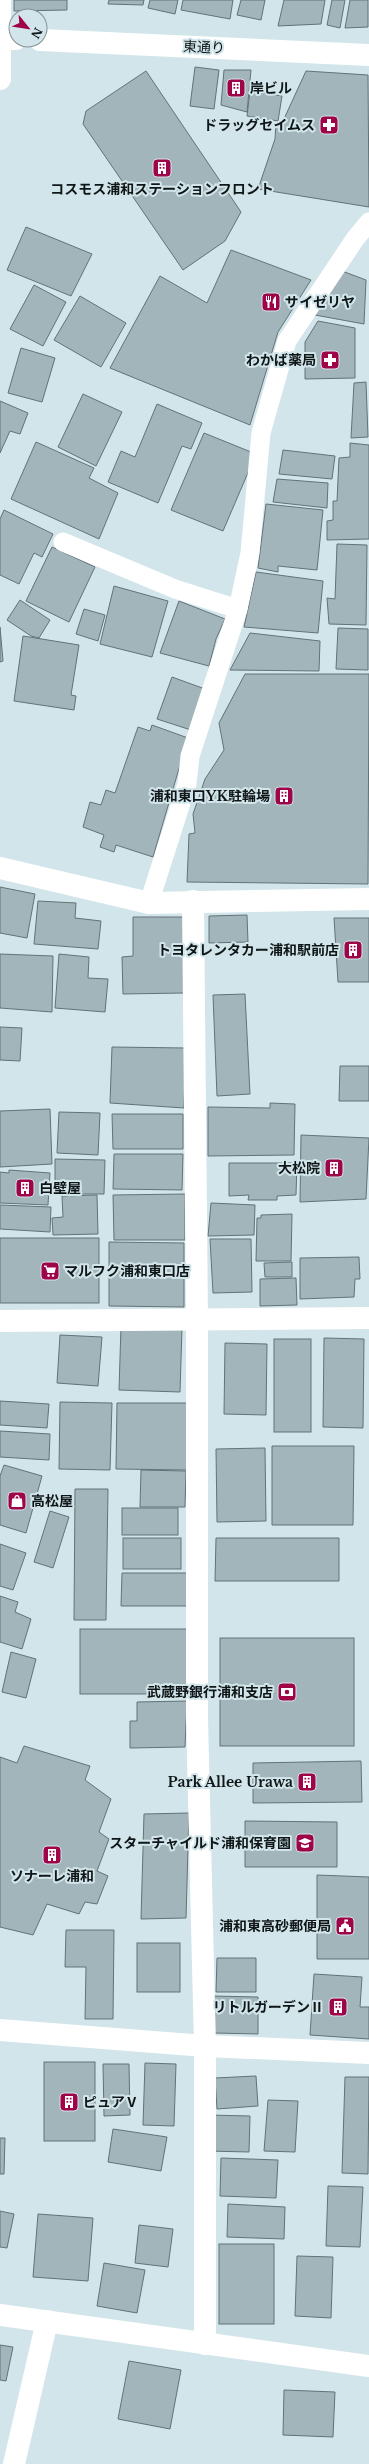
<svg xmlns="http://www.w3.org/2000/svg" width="369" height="2464" viewBox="0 0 369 2464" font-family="'Libre Baskerville','Noto Sans JP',serif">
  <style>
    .building { fill: #a2b5ba; stroke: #627378 }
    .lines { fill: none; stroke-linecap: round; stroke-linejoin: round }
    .service { stroke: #fff; stroke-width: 19 }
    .minor { stroke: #fff; stroke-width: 22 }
    .tertiary { stroke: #fff; stroke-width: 22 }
    .labels { text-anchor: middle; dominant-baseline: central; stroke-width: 4; stroke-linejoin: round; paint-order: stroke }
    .street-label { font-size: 14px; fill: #0f1617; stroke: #d2e5ea }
    .poi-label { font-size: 14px; font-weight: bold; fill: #0f1617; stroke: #d2e5ea; text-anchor: end }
  </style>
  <rect width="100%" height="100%" fill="#d2e5ea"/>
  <!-- building -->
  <g class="building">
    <polygon points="14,0 67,0 67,10 14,11"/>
    <polygon points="109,0 144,0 143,5 108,4"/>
    <polygon points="150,0 178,0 175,14 148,8"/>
    <polygon points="183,0 233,0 230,19 181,10"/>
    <polygon points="241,0 265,0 261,20 237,15"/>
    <polygon points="284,0 325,0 321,24 278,26"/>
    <polygon points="332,0 345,0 340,28 327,25"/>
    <polygon points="350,0 368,0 368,27 345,28"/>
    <polygon points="195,67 219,70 214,109 190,106"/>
    <polygon points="224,70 251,70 247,112 221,105"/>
    <polygon points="146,71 241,212 225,241 183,270 83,124 86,111"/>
    <polygon points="306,71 368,75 369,207 258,189 275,139 276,123 283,121"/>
    <polygon points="250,91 282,96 278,121 247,116"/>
    <polygon points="26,227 92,254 71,296 7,270"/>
    <polygon points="231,250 311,280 278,332 250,425 110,368 160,276 207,303"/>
    <polygon points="342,271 366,280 364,324 315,315"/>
    <polygon points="34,285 66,302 43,346 10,329"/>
    <polygon points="80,296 126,323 101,367 54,340"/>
    <polygon points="318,321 355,328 355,378 305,379 305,342"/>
    <polygon points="21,348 55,358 42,402 8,393"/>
    <polygon points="366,382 368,437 351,438 354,383"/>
    <polygon points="83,394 122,412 96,466 58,447"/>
    <polygon points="0,401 28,413 20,434 10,431 0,453"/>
    <polygon points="157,404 202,423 191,449 182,446 158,503 108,482 121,451 135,457"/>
    <polygon points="204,433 256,454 223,531 171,510"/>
    <polygon points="36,442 94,468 89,478 118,493 99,539 11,499"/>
    <polygon points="350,443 369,445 369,539 327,540 327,521 333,520 333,501 337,501 339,458 350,457"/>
    <polygon points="283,450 335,456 332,479 279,474"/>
    <polygon points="277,479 328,483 327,508 273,502"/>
    <polygon points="266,504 323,510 317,570 278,566 278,572 258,568"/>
    <polygon points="4,510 53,534 42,557 34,553 19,584 0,575 0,519"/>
    <polygon points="337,544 367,545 366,625 329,624 327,598 335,599"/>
    <polygon points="52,547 95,567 69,622 26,601"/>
    <polygon points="256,572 323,581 318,633 244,627"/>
    <polygon points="114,586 168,601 152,657 100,644"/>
    <polygon points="20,600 50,620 39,638 31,636 7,620"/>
    <polygon points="179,601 225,619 216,639 209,666 160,653"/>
    <polygon points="84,609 105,615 98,641 76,634"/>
    <polygon points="0,627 3,661 0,662"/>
    <polygon points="338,628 368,629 368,670 336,669"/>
    <polygon points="250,633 320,641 319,671 230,670"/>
    <polygon points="23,636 79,645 71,695 76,696 74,710 14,701"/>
    <polygon points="245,674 369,674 368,884 187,882 189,834 195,833 193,814 205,779 224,750 219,723"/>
    <polygon points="172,677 205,689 191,730 157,719"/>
    <polygon points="152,725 188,738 153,857 116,845 114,852 100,847 104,835 83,827 90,802 101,805 106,790 115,793 138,727 150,731"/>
    <polygon points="0,887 35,894 27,938 0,933"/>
    <polygon points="38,901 76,903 75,918 101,921 98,949 34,944"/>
    <polygon points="247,915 248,942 209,943 209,916"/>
    <polygon points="133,917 184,917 184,993 123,994 122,957 133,956"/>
    <polygon points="334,918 369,918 369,982 338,982"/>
    <polygon points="0,954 53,956 52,1012 0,1008"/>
    <polygon points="59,954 89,957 88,978 108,979 105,1012 55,1008"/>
    <polygon points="245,994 250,1094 217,1096 213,995"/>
    <polygon points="0,1027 22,1028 20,1061 0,1060"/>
    <polygon points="112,1047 186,1048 184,1108 110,1103"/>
    <polygon points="340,1066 369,1066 369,1101 339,1101"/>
    <polygon points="270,1103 295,1104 294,1155 208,1156 208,1107 270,1108"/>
    <polygon points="50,1109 52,1164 0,1167 0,1111"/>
    <polygon points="59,1112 100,1113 98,1155 57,1153"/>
    <polygon points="112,1114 183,1114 183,1149 113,1149"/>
    <polygon points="301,1135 369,1138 366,1199 300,1202"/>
    <polygon points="114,1154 183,1154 182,1190 113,1189"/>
    <polygon points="55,1159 105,1160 104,1194 55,1194"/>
    <polygon points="229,1163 297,1163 296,1195 277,1196 277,1200 248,1200 249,1195 229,1196"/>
    <polygon points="9,1170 50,1173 48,1205 0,1203 0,1172 9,1173"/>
    <polygon points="185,1194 185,1240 114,1240 113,1195"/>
    <polygon points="97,1195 98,1234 53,1235 52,1218 63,1217 62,1196"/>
    <polygon points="211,1203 255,1205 254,1235 208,1236"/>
    <polygon points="0,1205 51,1207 50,1232 0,1229"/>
    <polygon points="292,1214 291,1261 256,1261 257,1218 261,1218 261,1215"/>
    <rect x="0" y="1238" width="99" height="65"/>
    <polygon points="210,1239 251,1239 252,1292 213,1293"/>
    <polygon points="109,1242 184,1243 184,1307 109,1306"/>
    <polygon points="359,1257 360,1279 355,1279 354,1297 300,1299 300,1258"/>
    <polygon points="292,1262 292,1277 265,1277 264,1263"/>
    <polygon points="296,1278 297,1305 260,1306 260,1279"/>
    <polygon points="121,1326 182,1328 180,1392 119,1390"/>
    <polygon points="60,1335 102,1337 98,1386 57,1383"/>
    <polygon points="324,1338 364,1339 363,1428 323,1427"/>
    <rect x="274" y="1339" width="37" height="93"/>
    <polygon points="225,1343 267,1344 266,1415 224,1414"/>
    <polygon points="0,1401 49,1404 47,1428 0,1425"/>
    <polygon points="60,1402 112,1403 110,1470 59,1469"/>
    <polygon points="117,1403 187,1403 187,1470 116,1469"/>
    <polygon points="0,1431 50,1434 49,1460 0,1457"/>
    <polygon points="272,1446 354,1446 353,1525 272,1525"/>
    <polygon points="265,1448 266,1521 217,1522 216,1449"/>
    <polygon points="4,1465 42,1476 26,1533 0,1525 0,1476"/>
    <polygon points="141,1470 186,1471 185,1507 140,1507"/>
    <polygon points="75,1489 108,1489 106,1620 74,1620"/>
    <rect x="122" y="1508" width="56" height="27"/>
    <polygon points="50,1511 69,1517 53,1568 34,1562"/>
    <rect x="123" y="1538" width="58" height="31"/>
    <polygon points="216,1538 339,1538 339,1581 215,1581"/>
    <polygon points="0,1544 26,1553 13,1590 0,1586"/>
    <polygon points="122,1573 190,1573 188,1606 121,1606"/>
    <polygon points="0,1596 18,1602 15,1612 31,1619 22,1649 0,1642"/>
    <rect x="80" y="1629" width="108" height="65"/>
    <rect x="220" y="1638" width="134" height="108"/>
    <polygon points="11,1652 36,1659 26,1698 2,1692"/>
    <polygon points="187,1701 185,1747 130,1748 130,1721 137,1721 137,1702"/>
    <polygon points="24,1746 90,1766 85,1780 111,1799 99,1832 109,1839 97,1871 108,1876 97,1904 85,1902 79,1914 47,1904 33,1935 0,1927 0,1757 17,1763"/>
    <polygon points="361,1761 362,1802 253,1803 253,1763"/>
    <polygon points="189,1813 186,1918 141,1919 144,1814"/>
    <polygon points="245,1821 337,1822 337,1867 245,1867"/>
    <polygon points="317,1875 369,1877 369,1959 317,1959"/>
    <polygon points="66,1930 114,1930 113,2019 85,2019 86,1967 65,1967"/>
    <rect x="137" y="1943" width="43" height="49"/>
    <polygon points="217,1958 256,1958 256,1992 216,1992"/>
    <polygon points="314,1974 362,1977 360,2007 369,2007 369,2039 310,2035"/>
    <polygon points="213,1996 258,1997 258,2034 213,2033"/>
    <rect x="44" y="2062" width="51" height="79"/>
    <polygon points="145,2063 176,2064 174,2126 143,2125"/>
    <polygon points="103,2064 129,2064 130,2115 104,2116"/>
    <polygon points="256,2076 258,2106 217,2109 215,2078"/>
    <polygon points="345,2077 369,2077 368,2174 342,2173"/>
    <polygon points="268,2100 298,2101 295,2152 264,2151"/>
    <polygon points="208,2115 250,2116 249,2152 207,2151"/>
    <polygon points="113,2129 167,2137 161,2171 108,2162"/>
    <polygon points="0,2138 5,2138 4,2174 0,2174"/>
    <polygon points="221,2158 278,2160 276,2198 220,2196"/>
    <polygon points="328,2186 363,2187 360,2247 326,2246"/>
    <polygon points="228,2204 285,2207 284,2239 227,2237"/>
    <polygon points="0,2211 14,2214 7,2248 0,2247"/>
    <polygon points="38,2214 93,2218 88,2281 33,2277"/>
    <polygon points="139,2225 173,2229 168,2267 135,2263"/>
    <rect x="219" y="2244" width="55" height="80"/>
    <polygon points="297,2256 333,2257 331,2318 295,2316"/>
    <polygon points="104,2263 145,2270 137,2313 97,2306"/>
    <polygon points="0,2345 13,2347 6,2381 0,2380"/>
    <polygon points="129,2361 181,2370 170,2429 118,2419"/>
    <polygon points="284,2390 335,2392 333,2437 283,2435"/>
  </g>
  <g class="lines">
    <!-- service -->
    <g class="service">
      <polyline points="63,542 175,589 238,609"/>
      <polyline points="149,903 187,784 190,756 238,609 250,553 261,433 287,341 355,239 369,222"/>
    </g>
    <!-- minor -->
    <g class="minor">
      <polyline points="0,79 0,0"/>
      <polyline points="0,868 149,903 369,899"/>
      <polyline points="193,901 197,1320 197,1718 205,2046 205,2344"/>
      <polyline points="0,1321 369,1318"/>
      <polyline points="0,2030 205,2046 369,2053"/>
      <polyline points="14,2464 47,2321"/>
    </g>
    <!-- tertiary -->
    <g class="tertiary">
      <polyline points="0,39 16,39"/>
      <polyline points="40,40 369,55"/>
      <polyline points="0,2315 369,2366"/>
    </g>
  </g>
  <!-- icons -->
  <defs>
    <symbol id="building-square" viewBox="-11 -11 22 22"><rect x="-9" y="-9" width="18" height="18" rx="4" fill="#9f0348" stroke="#d2e5ea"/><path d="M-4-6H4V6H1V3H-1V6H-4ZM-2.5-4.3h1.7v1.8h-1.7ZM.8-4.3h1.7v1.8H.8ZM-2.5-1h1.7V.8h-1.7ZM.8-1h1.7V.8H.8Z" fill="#fff"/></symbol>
    <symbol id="pharmacy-square" viewBox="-11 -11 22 22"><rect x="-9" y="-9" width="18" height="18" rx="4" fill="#9f0348" stroke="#d2e5ea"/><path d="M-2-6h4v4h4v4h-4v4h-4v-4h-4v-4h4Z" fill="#fff"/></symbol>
    <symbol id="restaurant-square" viewBox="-11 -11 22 22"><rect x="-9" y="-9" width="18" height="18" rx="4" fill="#9f0348" stroke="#d2e5ea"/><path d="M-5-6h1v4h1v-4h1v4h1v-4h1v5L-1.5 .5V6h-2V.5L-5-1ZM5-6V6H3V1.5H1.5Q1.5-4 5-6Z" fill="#fff"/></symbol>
    <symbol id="supermarket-square" viewBox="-11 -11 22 22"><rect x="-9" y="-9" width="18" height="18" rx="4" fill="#9f0348" stroke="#d2e5ea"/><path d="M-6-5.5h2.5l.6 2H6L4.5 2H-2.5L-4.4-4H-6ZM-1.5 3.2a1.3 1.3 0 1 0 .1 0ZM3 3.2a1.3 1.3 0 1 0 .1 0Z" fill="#fff"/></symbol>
    <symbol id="shop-square" viewBox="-11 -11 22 22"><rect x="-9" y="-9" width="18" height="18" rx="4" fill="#9f0348" stroke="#d2e5ea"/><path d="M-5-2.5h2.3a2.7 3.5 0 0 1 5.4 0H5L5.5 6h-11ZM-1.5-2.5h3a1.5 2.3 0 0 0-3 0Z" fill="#fff"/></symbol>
    <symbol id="bank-square" viewBox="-11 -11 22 22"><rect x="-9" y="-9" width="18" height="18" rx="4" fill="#9f0348" stroke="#d2e5ea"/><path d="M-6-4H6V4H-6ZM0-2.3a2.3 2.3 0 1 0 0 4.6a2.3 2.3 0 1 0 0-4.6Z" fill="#fff"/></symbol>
    <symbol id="school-square" viewBox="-11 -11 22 22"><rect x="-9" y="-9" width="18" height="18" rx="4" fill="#9f0348" stroke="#d2e5ea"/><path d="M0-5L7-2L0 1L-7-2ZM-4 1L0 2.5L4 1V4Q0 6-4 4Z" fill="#fff"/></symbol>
    <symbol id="civic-square" viewBox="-11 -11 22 22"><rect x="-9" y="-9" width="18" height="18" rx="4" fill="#9f0348" stroke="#d2e5ea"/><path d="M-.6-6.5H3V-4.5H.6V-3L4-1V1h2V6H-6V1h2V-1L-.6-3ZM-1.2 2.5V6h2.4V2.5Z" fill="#fff"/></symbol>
  </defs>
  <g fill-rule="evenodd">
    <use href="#building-square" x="225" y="77" width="22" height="22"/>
    <use href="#pharmacy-square" x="318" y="114" width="22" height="22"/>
    <use href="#building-square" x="151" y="157" width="22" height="22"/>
    <use href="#restaurant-square" x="260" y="291" width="22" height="22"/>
    <use href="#pharmacy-square" x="319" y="349" width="22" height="22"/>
    <use href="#building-square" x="273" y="785" width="22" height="22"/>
    <use href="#building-square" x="342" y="939" width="22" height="22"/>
    <use href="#building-square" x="323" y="1157" width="22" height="22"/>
    <use href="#building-square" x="14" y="1177" width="22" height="22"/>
    <use href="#supermarket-square" x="39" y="1260" width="22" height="22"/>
    <use href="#shop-square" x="6" y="1490" width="22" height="22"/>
    <use href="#bank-square" x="276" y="1681" width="22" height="22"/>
    <use href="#building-square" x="296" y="1771" width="22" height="22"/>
    <use href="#school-square" x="294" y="1832" width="22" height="22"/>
    <use href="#building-square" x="41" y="1844" width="22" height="22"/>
    <use href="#civic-square" x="334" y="1915" width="22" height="22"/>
    <use href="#building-square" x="327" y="1996" width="22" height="22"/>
    <use href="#building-square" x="58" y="2091" width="22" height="22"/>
  </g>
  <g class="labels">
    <!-- street labels -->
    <g class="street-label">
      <text transform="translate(204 47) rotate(3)">東通り</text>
    </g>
    <!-- poi labels -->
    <g class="poi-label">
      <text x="250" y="88" text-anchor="start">岸ビル</text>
      <text x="315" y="125">ドラッグセイムス</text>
      <text x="162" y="189" text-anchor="middle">コスモス浦和ステーションフロント</text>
      <text x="285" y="302" text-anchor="start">サイゼリヤ</text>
      <text x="316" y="360">わかば薬局</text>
      <text x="270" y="796">浦和東口YK駐輪場</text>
      <text x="339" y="950">トヨタレンタカー浦和駅前店</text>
      <text x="320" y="1168">大松院</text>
      <text x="39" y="1188" text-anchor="start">白壁屋</text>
      <text x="64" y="1271" text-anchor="start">マルフク浦和東口店</text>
      <text x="31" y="1501" text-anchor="start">高松屋</text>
      <text x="273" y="1692">武蔵野銀行浦和支店</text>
      <text x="293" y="1782">Park Allee Urawa</text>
      <text x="291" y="1843">スターチャイルド浦和保育園</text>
      <text x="52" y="1876" text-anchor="middle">ソナーレ浦和</text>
      <text x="331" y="1926">浦和東高砂郵便局</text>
      <text x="324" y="2007">リトルガーデンⅡ</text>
      <text x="83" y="2102" text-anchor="start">ピュアⅤ</text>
    </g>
  </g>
  <!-- north arrow -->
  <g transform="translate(28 28) rotate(120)"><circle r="19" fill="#d2e5ea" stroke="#849296"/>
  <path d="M0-3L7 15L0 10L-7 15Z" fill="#9f0348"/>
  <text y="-6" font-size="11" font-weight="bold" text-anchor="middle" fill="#0f1617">N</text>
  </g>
</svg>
